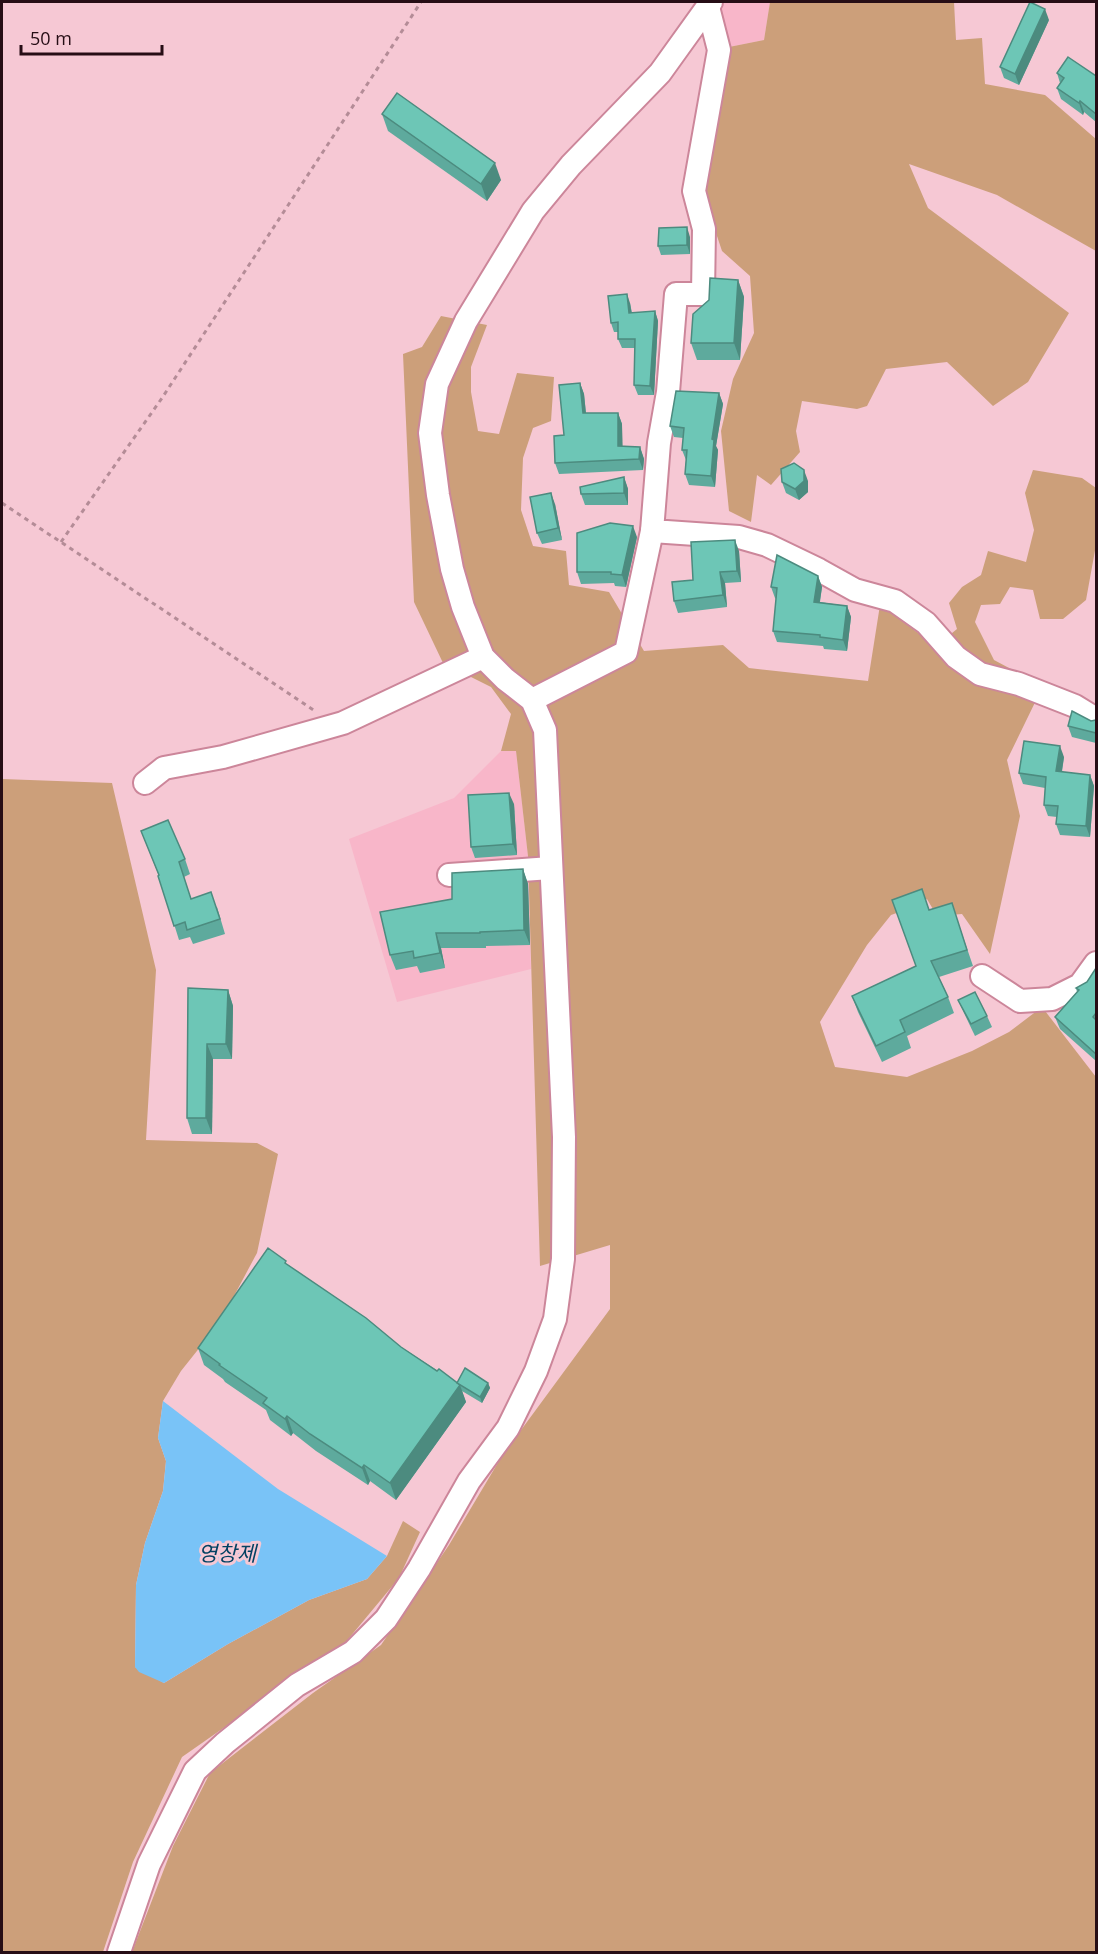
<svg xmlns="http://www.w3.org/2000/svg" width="1098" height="1954" viewBox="0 0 1098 1954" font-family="'Open Sans','Noto Sans KR',sans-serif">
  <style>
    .built { fill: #f8b6c9 }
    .green { fill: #cc9f7a }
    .water { fill: #79c3f7 }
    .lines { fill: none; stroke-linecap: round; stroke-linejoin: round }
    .minor-casing { stroke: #cc869a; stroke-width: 26 }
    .path { stroke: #b48c97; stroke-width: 3; stroke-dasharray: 4.5 4.5; stroke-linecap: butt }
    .minor { stroke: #fff; stroke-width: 22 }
    .wall { fill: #5eaa9d }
    .shaded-wall { fill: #4c8b7f }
    .building { fill: #6dc6b6; stroke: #4c8b7f; stroke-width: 1.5 }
    .labels { text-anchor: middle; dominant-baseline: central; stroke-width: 6; stroke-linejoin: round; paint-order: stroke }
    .water-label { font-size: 21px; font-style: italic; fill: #034162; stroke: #f6c8d4 }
  </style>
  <rect width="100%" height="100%" fill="#f6c8d4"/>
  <!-- built -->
  <g class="built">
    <polygon points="696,2 770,2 764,40 729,47"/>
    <polygon points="501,751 516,751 528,856 531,969 397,1002 349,839 454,798"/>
  </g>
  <!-- green -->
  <g class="green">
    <polygon points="770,2 954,2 956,40 982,38 985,84 1045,95 1096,139 1096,251 997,195 909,164 928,208 1069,313 1028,382 993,406 947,362 886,369 867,406 857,409 802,401 796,431 800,452 771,485 757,475 751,522 729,511 721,431 733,379 754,333 750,276 722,251 701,188 729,47 764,40"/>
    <polygon points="441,316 487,325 471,367 471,392 478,431 499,434 517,373 554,377 551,421 533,428 523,458 521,510 533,546 566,551 569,585 609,592 644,651 723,645 749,668 868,681 880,605 936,646 957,629 949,603 962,587 981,575 988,551 1026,562 1034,530 1025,493 1033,470 1082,478 1096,488 1096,545 1086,600 1063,619 1040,619 1033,590 1010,587 1000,604 981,605 975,622 994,660 1043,686 1007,760 1020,816 990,954 962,914 937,916 927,899 911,908 891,915 867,945 820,1022 835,1067 907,1077 972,1051 1009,1032 1042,1007 1096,1077 1096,1952 132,1952 173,1846 210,1773 313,1693 381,1645 449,1545 502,1456 610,1309 610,1245 540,1266 528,856 516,751 501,751 511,714 491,687 443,663 414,602 403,354 422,347"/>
    <polygon points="2,779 112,783 156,970 146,1140 257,1143 278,1154 257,1253 220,1322 181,1371 163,1401 158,1438 166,1461 163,1491 145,1543 136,1585 135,1667 164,1683 228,1644 309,1600 367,1579 387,1556 403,1521 420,1532 399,1578 345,1643 182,1757 133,1862 103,1952 2,1952"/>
  </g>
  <!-- water -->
  <polygon class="water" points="163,1401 278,1489 387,1556 367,1579 309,1600 228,1644 164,1683 139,1672 135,1667 136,1585 145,1543 163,1491 166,1461 158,1438"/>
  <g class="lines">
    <defs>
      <g id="minor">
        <polyline points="708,7 719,50 694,191 704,229 703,294 676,294 668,392 659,443 652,531 739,537 767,545 819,570 855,590 895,601 926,623 956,657 980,674 1019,684 1075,706 1096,719"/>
        <polyline points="532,700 626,652 652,531"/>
        <polyline points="145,783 164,768 223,757 343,723 483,657"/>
        <polyline points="449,875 551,868"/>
        <polyline points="982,976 1020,1001 1052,999 1080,985 1096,963"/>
        <polyline points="119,1952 149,1864 195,1771 225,1743 297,1685 353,1652 386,1619 419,1569 469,1481 508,1428 536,1371 555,1319 563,1259 564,1137 545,730 532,700 505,679 483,657 463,607 452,569 438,495 430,433 437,384 466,321 533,211 571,165 660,73 711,2"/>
      </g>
    </defs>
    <!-- minor casing -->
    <use href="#minor" class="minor-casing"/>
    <!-- path -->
    <g class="path">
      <polyline points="2,503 315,711"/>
      <polyline points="61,542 162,398 421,2"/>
    </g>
    <!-- minor -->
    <use href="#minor" class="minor"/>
  </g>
  <!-- wall -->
  <g class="wall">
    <polygon points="1049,20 1019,85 1004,78 1000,67"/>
    <polygon points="1057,73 1096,76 1096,122 1084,112 1083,115 1061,99 1057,88 1060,83"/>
    <polygon points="382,114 501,180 487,201 388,131"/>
    <polygon points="690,237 690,254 661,255 658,246"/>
    <polygon points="738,280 744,297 740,360 697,360 691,343"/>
    <polygon points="630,303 632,313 655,311 658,321 654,395 638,395 634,385 635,348 622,348 618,339 618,332 614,332 611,323"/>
    <polygon points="580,383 584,394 586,413 618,413 622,424 622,447 640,447 644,459 643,470 559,474 555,463"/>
    <polygon points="719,393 723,404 716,446 718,450 715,487 689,485 685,474 686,460 682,450 683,438 674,437 670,426"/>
    <polygon points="624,477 628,489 628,505 585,505 581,494"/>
    <polygon points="808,481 808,492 799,500 786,493 782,482"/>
    <polygon points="555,504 562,540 542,544 537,533"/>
    <polygon points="637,537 626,587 615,586 614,583 581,584 577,572"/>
    <polygon points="739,551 741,582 725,583 727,607 678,613 674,601 693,580"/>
    <polygon points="818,576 822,587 820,602 847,606 851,617 847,651 824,649 823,646 777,642 773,631 776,599 775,598 771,587"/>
    <polygon points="1096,720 1096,743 1072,737 1068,726"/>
    <polygon points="1064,757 1062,772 1090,775 1094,786 1090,837 1060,835 1056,824 1057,817 1048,816 1044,805 1045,788 1023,784 1019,773"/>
    <polygon points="514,804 517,855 475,858 471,847"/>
    <polygon points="141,831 185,859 190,874 184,877 191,899 217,907 225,934 193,944 190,937 179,940 159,876"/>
    <polygon points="523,869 528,884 530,945 486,946 486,948 441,948 445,968 420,973 417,966 396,970 390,955 452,899"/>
    <polygon points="930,910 957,919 973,966 939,977 948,997 954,1013 907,1036 911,1048 882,1062 858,1012 852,996 916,966"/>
    <polygon points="1096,968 1096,1061 1060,1029 1055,1017 1077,992 1076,988 1087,982"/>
    <polygon points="188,988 228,990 233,1006 232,1059 213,1059 212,1134 192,1134 187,1118"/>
    <polygon points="958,1000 987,1016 992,1027 975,1036 963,1011"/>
    <polygon points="287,1264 401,1347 457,1383 488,1383 490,1388 482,1403 462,1391 466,1402 396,1500 370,1481 368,1485 316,1451 293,1433 291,1436 270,1420 266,1410 225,1382 223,1379 204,1365 198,1348"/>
  </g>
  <!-- shaded-wall -->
  <g class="shaded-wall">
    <polygon points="1045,9 1049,20 1019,85 1015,74"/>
    <polygon points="1080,101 1084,112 1083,115 1079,103"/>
    <polygon points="495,163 501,180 487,201 481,184"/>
    <polygon points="687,227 690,237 690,254 687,245"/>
    <polygon points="738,280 744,297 740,360 734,343"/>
    <polygon points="627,294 630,303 633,322 629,313"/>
    <polygon points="655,311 658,321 654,395 650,386"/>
    <polygon points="580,383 584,394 587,425 583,413"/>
    <polygon points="719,393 723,404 716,446 718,450 715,487 711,476 712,439"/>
    <polygon points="618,413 622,424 623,458 618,446"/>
    <polygon points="640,447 644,459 643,470 639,459"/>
    <polygon points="804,470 808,481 808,492 799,500 795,489"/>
    <polygon points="624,477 628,489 628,505 624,493"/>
    <polygon points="551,493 555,504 562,540 558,528"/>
    <polygon points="633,526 637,537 626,587 622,575"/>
    <polygon points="735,540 739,551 741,582 737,571"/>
    <polygon points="720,572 725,583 727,607 723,595"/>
    <polygon points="818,576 822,587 818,613 814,602"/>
    <polygon points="847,606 851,617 847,651 843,640"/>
    <polygon points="1060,746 1064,757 1060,782 1056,771"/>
    <polygon points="1090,775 1094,786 1090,837 1086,826"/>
    <polygon points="509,793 514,804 517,855 513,844"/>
    <polygon points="523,869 528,884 530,945 524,930"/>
    <polygon points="436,933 441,948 445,968 440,953"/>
    <polygon points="228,990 233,1006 232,1059 226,1044"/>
    <polygon points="207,1044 213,1059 212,1134 206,1118"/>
    <polygon points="488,1383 490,1388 482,1403 480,1397"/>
    <polygon points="460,1385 466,1402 396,1500 390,1483"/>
    <polygon points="287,1416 293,1433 291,1436 285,1419"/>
    <polygon points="364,1465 370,1481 368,1485 362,1468"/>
  </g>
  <!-- building -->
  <g class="building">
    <polygon points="1030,2 1045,9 1015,74 1000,67"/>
    <polygon points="1068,57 1096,76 1096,114 1080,101 1079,103 1057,88 1064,78 1057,73"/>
    <polygon points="397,93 495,163 481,184 382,114"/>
    <polygon points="687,227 687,245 658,246 659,228"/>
    <polygon points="710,278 738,280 734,343 691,343 693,314 709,300"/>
    <polygon points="627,294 629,313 655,311 650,386 634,385 635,339 618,339 618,322 611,323 608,296"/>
    <polygon points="580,383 583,413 618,413 618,446 640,447 639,459 555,463 554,436 564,435 559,385"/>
    <polygon points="676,391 719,393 712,439 714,440 711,476 685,474 687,450 682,450 684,428 670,426"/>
    <polygon points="794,463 804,470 804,481 795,489 782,482 781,469"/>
    <polygon points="624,477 624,493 581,494 580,487"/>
    <polygon points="551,493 558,528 537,533 530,497"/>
    <polygon points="610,523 633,526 622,575 611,574 611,572 577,572 577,533"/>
    <polygon points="735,540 737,571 720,572 723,595 674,601 672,582 693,580 691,542"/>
    <polygon points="777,555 818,576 814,602 847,606 843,640 820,637 820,635 773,631 777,588 771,587"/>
    <polygon points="1072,711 1091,721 1096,720 1096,733 1068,726"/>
    <polygon points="1024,741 1060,746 1056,771 1090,775 1086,826 1056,824 1058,806 1044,805 1046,777 1019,773"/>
    <polygon points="509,793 513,844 471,847 468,795"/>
    <polygon points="168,820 185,859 179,862 191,899 211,892 220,919 187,930 185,922 174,926 158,876 159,875 141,831"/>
    <polygon points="523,869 524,930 480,932 480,933 436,933 440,953 414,958 413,951 390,955 380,912 452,899 452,873"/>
    <polygon points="922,889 929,910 952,903 967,950 931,961 948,997 900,1020 905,1032 876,1046 852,996 916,966 892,900"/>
    <polygon points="1096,968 1096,1013 1093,1017 1096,1020 1096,1054 1055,1017 1079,990 1076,988 1087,982"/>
    <polygon points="188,988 228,990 226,1044 207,1044 206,1118 187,1118"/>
    <polygon points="975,992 987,1016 971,1024 958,1000"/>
    <polygon points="268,1248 286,1261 285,1263 366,1318 401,1347 437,1371 439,1369 460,1385 390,1483 364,1465 362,1468 310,1434 287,1416 285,1419 263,1403 267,1398 219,1365 220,1364 198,1348"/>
    <polygon points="465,1368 488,1383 480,1397 457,1383"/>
  </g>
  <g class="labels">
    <!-- water labels -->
    <g class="water-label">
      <text x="227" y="1553">영창제</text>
    </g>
  </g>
  <!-- border -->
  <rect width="1098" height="1954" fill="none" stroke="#260d15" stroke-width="6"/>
  <!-- scale -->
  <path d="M21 45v9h141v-9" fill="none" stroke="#260d15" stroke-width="3"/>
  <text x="30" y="45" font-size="18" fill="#260d15" stroke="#f6c8d4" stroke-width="4.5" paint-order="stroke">50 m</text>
</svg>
